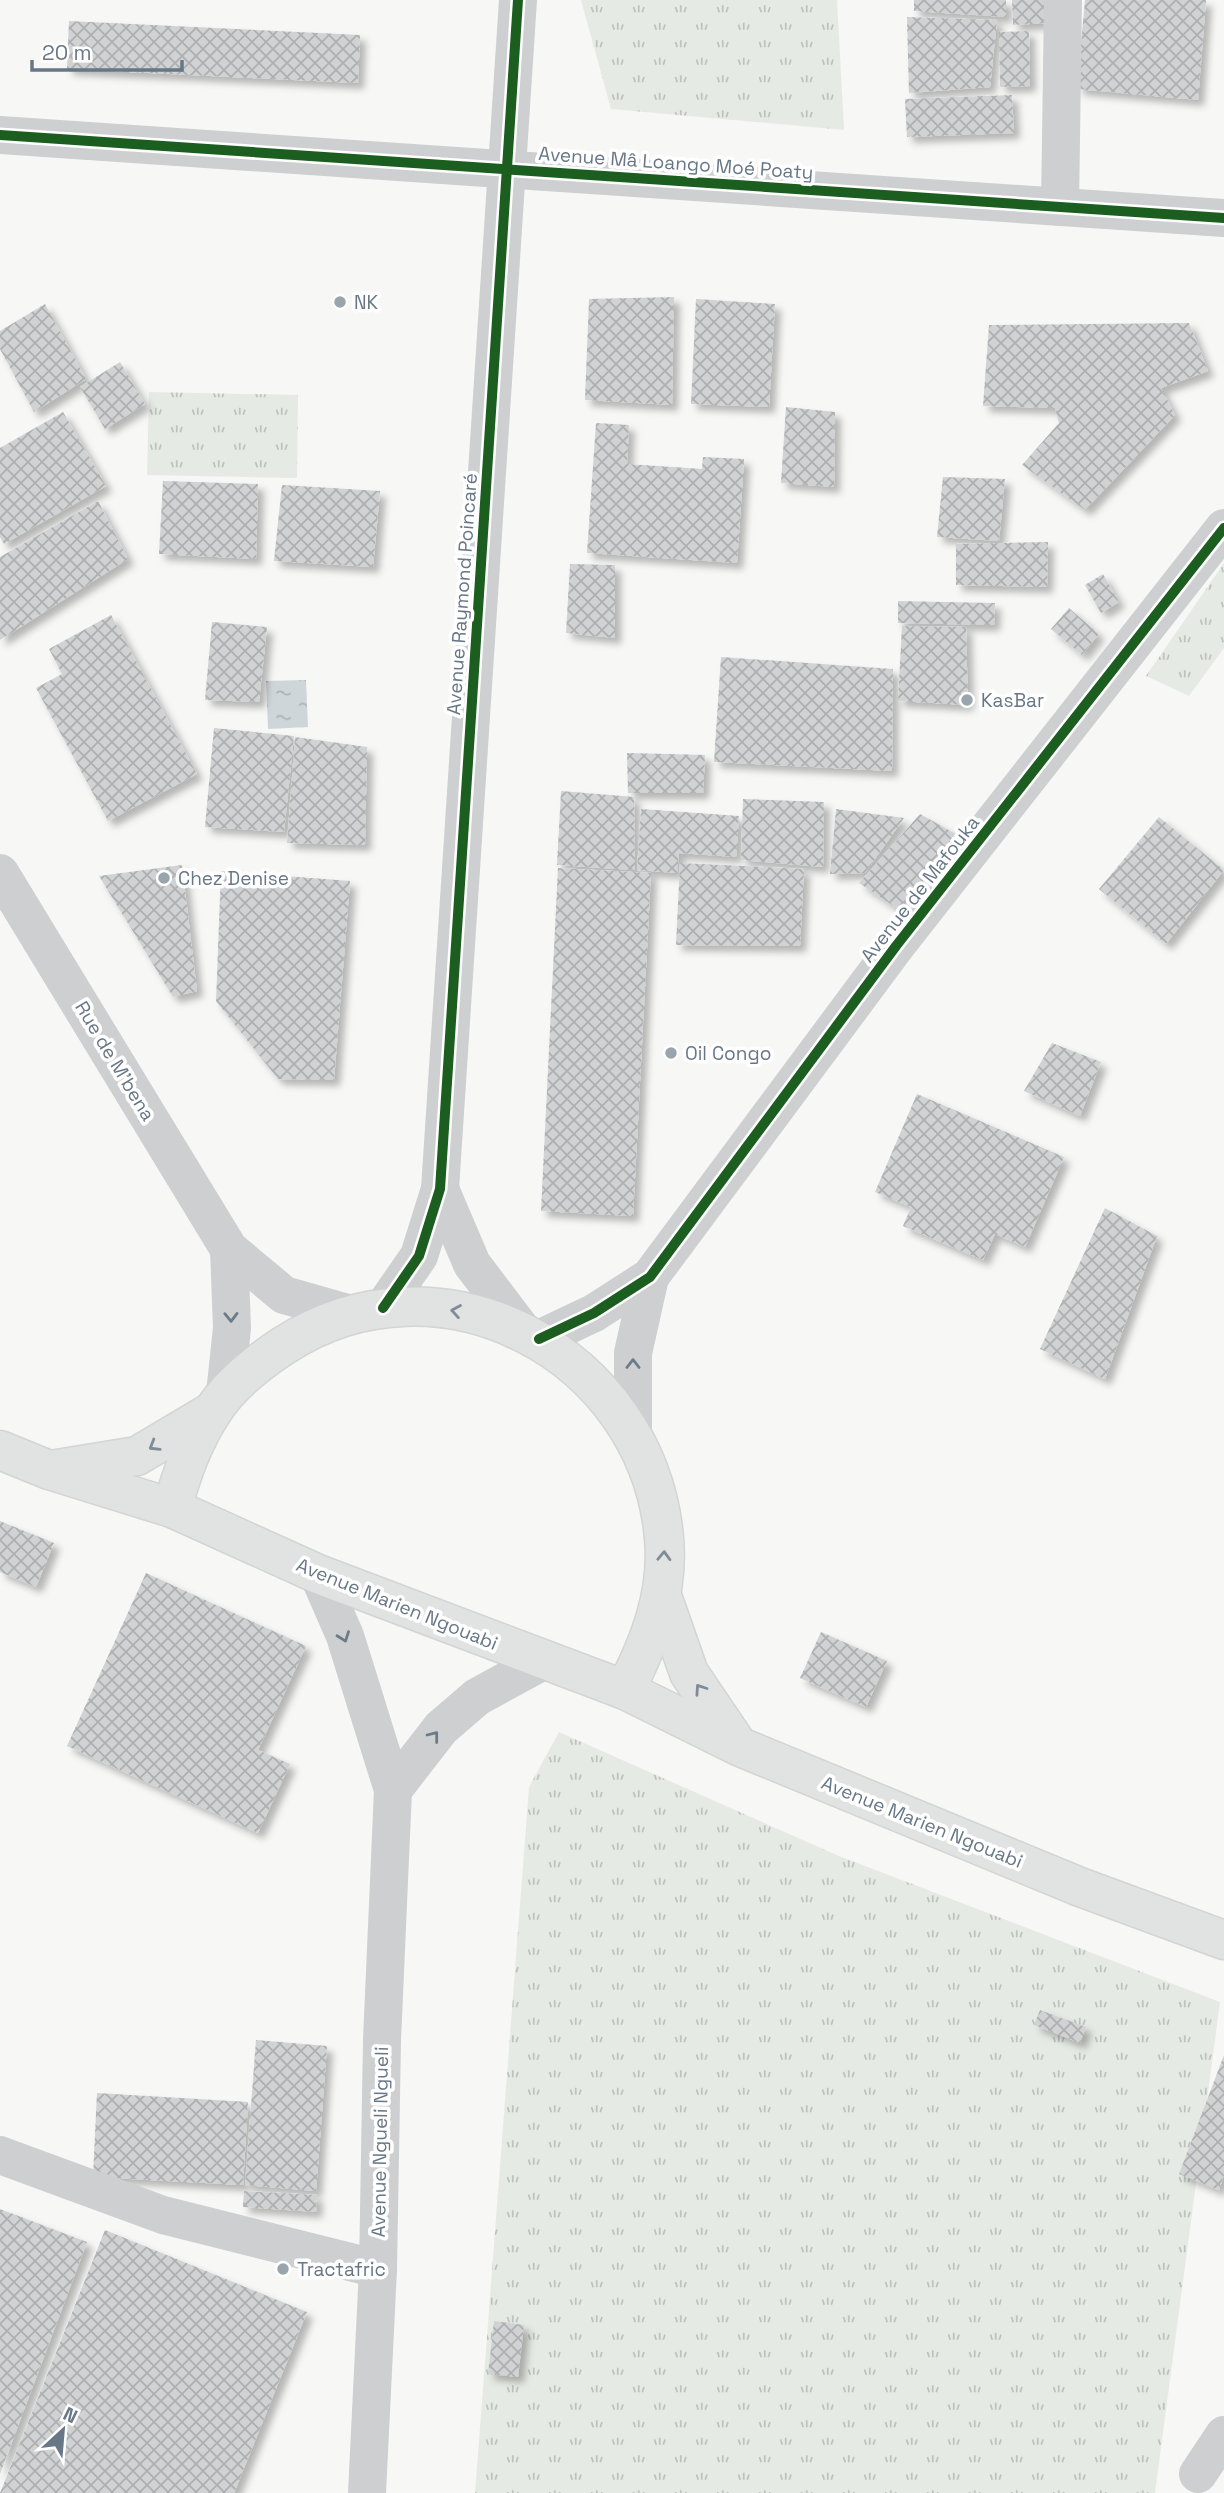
<svg xmlns="http://www.w3.org/2000/svg" width="1224" height="2493" viewBox="0 0 1224 2493" font-family="'Space Grotesk',sans-serif">
  <style>
    .grass { fill: url(#grass-tufts) }
    .water { fill: url(#water-ripples) }
    .building { fill: url(#building-cross-hatch); filter: url(#shadow) }
    .lines { fill: none; stroke-linecap: round; stroke-linejoin: round }
    .major-casing { stroke: #d3d4d4; stroke-width: 41 }
    .minor { stroke: #cdcfd0; stroke-width: 38 }
    .major { stroke: #e1e2e2; stroke-width: 38 }
    .cycleway-casing { stroke: #fff; stroke-width: 15 }
    .cycleway { stroke: #1b5e20; stroke-width: 10 }
    .oneway { stroke: #7f8c98 }
    .oneway2 { stroke: #6c7b8a }
    .poi-dot { fill: #99a4ad; stroke: #fff; stroke-width: 2.5 }
    .labels { text-anchor: middle; dominant-baseline: central; stroke-width: 7; stroke-linejoin: round; paint-order: stroke }
    .street-label { font-size: 19px; fill: #677786; stroke: #fff }
    .poi-label { font-size: 19px; fill: #677786; stroke: #fff; text-anchor: start }
  </style>
  <defs>
    <pattern id="grass-tufts" width="24" height="20" patternUnits="userSpaceOnUse" patternTransform="scale(1.75)"><rect width="24" height="20" fill="#e6eae4"/><path d="M3 7l-1-3M5 7V3M7 7l1-3M15 17l-1-3M17 17v-4M19 17l1-3" fill="none" stroke="#bec2be"/></pattern>
    <pattern id="water-ripples" width="26" height="14" patternUnits="userSpaceOnUse" patternTransform="scale(1.75)"><rect width="26" height="14" fill="#cfd6d9"/><path d="M2 4q2-2 4 0t4 0M15 11q2-2 4 0t4 0" fill="none" stroke="#acb2b6"/></pattern>
    <pattern id="building-cross-hatch" width="8" height="8" patternUnits="userSpaceOnUse" patternTransform="scale(1.75)"><rect width="8" height="8" fill="#d0d2d3"/><path d="M0 0l8 8M0 8l8-8" fill="none" stroke="#adafb1"/></pattern>
    <filter id="shadow"><feDropShadow dx="6" dy="6" stdDeviation="3.5" flood-color="#0004"/></filter>
  </defs>
  <rect width="100%" height="100%" fill="#f7f7f6"/>
  <!-- grass -->
  <g class="grass">
    <polygon points="581,0 837,0 844,130 611,109"/>
    <polygon points="149,392 298,395 297,478 147,475"/>
    <polygon points="1224,563 1224,648 1189,696 1146,676"/>
    <polygon points="559,1732 839,1856 1220,2002 1155,2493 475,2493 529,1787"/>
  </g>
  <!-- water -->
  <polygon class="water" points="306,680 308,727 268,729 266,681"/>
  <!-- building -->
  <g class="building">
    <polygon points="914,0 1006,0 1006,17 914,11"/>
    <polygon points="1012,0 1045,0 1046,23 1013,25"/>
    <polygon points="1085,0 1206,0 1198,100 1077,89"/>
    <polygon points="907,17 997,20 990,87 909,93"/>
    <polygon points="69,21 360,35 358,83 67,69"/>
    <polygon points="1029,31 1030,86 1000,87 999,32"/>
    <polygon points="1012,95 1014,133 907,137 905,99"/>
    <polygon points="674,297 672,405 585,400 589,299"/>
    <polygon points="696,299 775,304 769,407 691,404"/>
    <polygon points="45,304 86,379 34,412 0,349 0,331"/>
    <polygon points="1189,323 1208,371 1161,388 1175,415 1085,510 1022,465 1059,423 1055,408 983,406 989,325"/>
    <polygon points="120,362 145,404 105,429 80,387"/>
    <polygon points="786,407 835,412 834,487 781,483"/>
    <polygon points="63,412 106,486 4,544 0,537 0,448"/>
    <polygon points="596,423 629,425 627,464 702,469 703,457 744,459 737,563 587,553"/>
    <polygon points="943,477 1005,479 999,541 937,537"/>
    <polygon points="163,481 258,484 256,559 159,554"/>
    <polygon points="282,485 380,491 373,567 274,561"/>
    <polygon points="98,501 128,559 0,640 0,557"/>
    <polygon points="1048,542 1047,587 956,585 956,544"/>
    <polygon points="570,564 615,565 615,638 566,633"/>
    <polygon points="1103,574 1119,602 1101,613 1085,585"/>
    <polygon points="898,601 995,603 994,625 898,623"/>
    <polygon points="1069,608 1099,634 1082,655 1051,629"/>
    <polygon points="111,615 197,774 108,821 36,688 62,674 49,649"/>
    <polygon points="212,622 267,627 259,702 205,700"/>
    <polygon points="902,626 966,627 968,705 898,701"/>
    <polygon points="721,657 893,669 892,771 714,762"/>
    <polygon points="214,728 294,736 284,832 205,827"/>
    <polygon points="295,737 367,747 365,845 287,843"/>
    <polygon points="627,753 705,755 703,793 628,793"/>
    <polygon points="561,791 634,797 635,870 557,865"/>
    <polygon points="743,799 824,802 823,867 741,860"/>
    <polygon points="641,809 739,816 736,857 679,853 677,873 637,870"/>
    <polygon points="836,809 904,818 865,873 830,874"/>
    <polygon points="920,814 961,837 898,909 859,883"/>
    <polygon points="1159,817 1224,870 1166,944 1099,889"/>
    <polygon points="680,863 804,869 800,946 676,945"/>
    <polygon points="182,865 197,991 173,997 99,876"/>
    <polygon points="558,868 651,873 633,1216 541,1211"/>
    <polygon points="221,871 350,881 334,1080 278,1079 216,1001"/>
    <polygon points="1052,1043 1101,1062 1080,1116 1024,1091"/>
    <polygon points="917,1094 1064,1157 1025,1247 995,1234 983,1260 903,1226 911,1207 875,1192"/>
    <polygon points="1105,1208 1157,1236 1105,1379 1040,1349"/>
    <polygon points="0,1521 54,1543 36,1587 0,1572"/>
    <polygon points="146,1573 306,1646 258,1750 290,1764 258,1833 67,1746"/>
    <polygon points="821,1632 887,1661 866,1707 800,1678"/>
    <polygon points="1040,2010 1086,2027 1080,2043 1034,2025"/>
    <polygon points="256,2040 327,2046 316,2191 245,2185"/>
    <polygon points="1224,2055 1224,2175 1219,2190 1179,2174"/>
    <polygon points="97,2093 248,2102 243,2185 93,2177"/>
    <polygon points="244,2191 317,2195 316,2212 243,2207"/>
    <polygon points="0,2209 87,2242 0,2474"/>
    <polygon points="105,2230 307,2312 234,2493 0,2493"/>
    <polygon points="494,2321 524,2325 518,2377 488,2374"/>
  </g>
  <g class="lines">
    <defs>
      <g id="major">
        <polyline points="0,1450 49,1470 172,1508 318,1574 625,1690 738,1746 1080,1887 1224,1940"/>
        <polyline points="57,1469 137,1456 211,1412"/>
        <path d="M172,1508C182,1473 193,1441 213,1411C230,1384 257,1363 283,1346C440,1243 648,1354 664,1538C669,1593 650,1642 625,1690"/>
        <polyline points="662,1596 689,1673 737,1744"/>
      </g>
    </defs>
    <!-- major casing -->
    <use href="#major" class="major-casing"/>
    <!-- minor -->
    <g class="minor">
      <polyline points="0,135 1224,218"/>
      <polyline points="1060,207 1063,0"/>
      <polyline points="0,873 229,1249 284,1295 351,1314"/>
      <polyline points="440,1189 472,1264 522,1330"/>
      <polyline points="383,1308 419,1256 440,1189 518,0"/>
      <polyline points="539,1339 594,1313 650,1277 896,946 1224,528"/>
      <polyline points="225,1394 232,1328 229,1249"/>
      <polyline points="633,1433 633,1353 650,1277"/>
      <polyline points="318,1574 345,1636 393,1790 382,2040 378,2269 367,2493"/>
      <polyline points="393,1790 441,1728 477,1697 543,1661"/>
      <polyline points="0,2155 163,2215 378,2269"/>
      <polyline points="1198,2474 1224,2435"/>
    </g>
    <!-- major -->
    <use href="#major" class="major"/>
    <defs>
      <g id="cycleway">
        <polyline points="0,135 1224,218"/>
        <polyline points="383,1308 419,1256 440,1189 518,0"/>
        <polyline points="539,1339 594,1313 650,1277 896,946 1224,528"/>
      </g>
    </defs>
    <!-- cycleway casing -->
    <use href="#cycleway" class="cycleway-casing"/>
    <!-- cycleway -->
    <use href="#cycleway" class="cycleway"/>
  </g>
  <!-- one-way arrows -->
  <defs><path id="oneway-chevron" d="M-2-3.5L2.5 0L-2 3.5" fill="none" stroke-width="1.6" stroke-linecap="round" stroke-linejoin="round" transform="scale(1.75)"/></defs>
  <g class="oneway">
    <use href="#oneway-chevron" transform="translate(456 1311) rotate(-170)"/>
    <use href="#oneway-chevron" transform="translate(154 1446) rotate(149)"/>
    <use href="#oneway-chevron" transform="translate(664 1556) rotate(-88)"/>
    <use href="#oneway-chevron" transform="translate(700 1689) rotate(-124)"/>
  </g>
  <g class="oneway2">
    <use href="#oneway-chevron" transform="translate(231 1317) rotate(89)"/>
    <use href="#oneway-chevron" transform="translate(633 1364) rotate(-90)"/>
    <use href="#oneway-chevron" transform="translate(344 1637) rotate(70)"/>
    <use href="#oneway-chevron" transform="translate(434 1736) rotate(-52)"/>
  </g>
  <!-- markers -->
  <g class="poi-dot">
    <circle cx="340" cy="302" r="7"/>
    <circle cx="967" cy="700" r="7"/>
    <circle cx="164" cy="878" r="7"/>
    <circle cx="671" cy="1053" r="7"/>
    <circle cx="283" cy="2269" r="7"/>
  </g>
  <g class="labels">
    <!-- street labels -->
    <g class="street-label">
      <text transform="translate(676 163) rotate(4)">Avenue Mâ Loango Moé Poaty</text>
      <text transform="translate(462 594) rotate(-86)">Avenue Raymond Poincaré</text>
      <text transform="translate(920 889) rotate(-52)">Avenue de Mafouka</text>
      <text transform="translate(115 1061) rotate(59)">Rue de M'bena</text>
      <text transform="translate(397 1604) rotate(22)">Avenue Marien Ngouabi</text>
      <text transform="translate(922 1822) rotate(22)">Avenue Marien Ngouabi</text>
      <text transform="translate(380 2142) rotate(-89)">Avenue Ngueli Ngueli</text>
    </g>
    <!-- poi labels -->
    <g class="poi-label">
      <text x="354" y="302">NK</text>
      <text x="981" y="700">KasBar</text>
      <text x="178" y="878">Chez Denise</text>
      <text x="685" y="1053">Oil Congo</text>
      <text x="297" y="2269">Tractafric</text>
    </g>
  </g>
  <!-- north arrow -->
  <g transform="translate(63 2430) rotate(26)" stroke="#ffffff" stroke-width="5" paint-order="stroke">
  <path d="M0-5L12 26L0 18L-12 26Z" fill="#677786"/>
  <text y="-10" font-size="19" font-weight="bold" text-anchor="middle" fill="#677786">N</text>
  </g>
  <!-- scale -->
  <path d="M32 60v10h150v-10" fill="none" stroke="#677786" stroke-width="3.5"/>
  <text x="42" y="60" font-size="21" fill="#677786" stroke="#ffffff" stroke-width="5" paint-order="stroke">20 m</text>
</svg>
